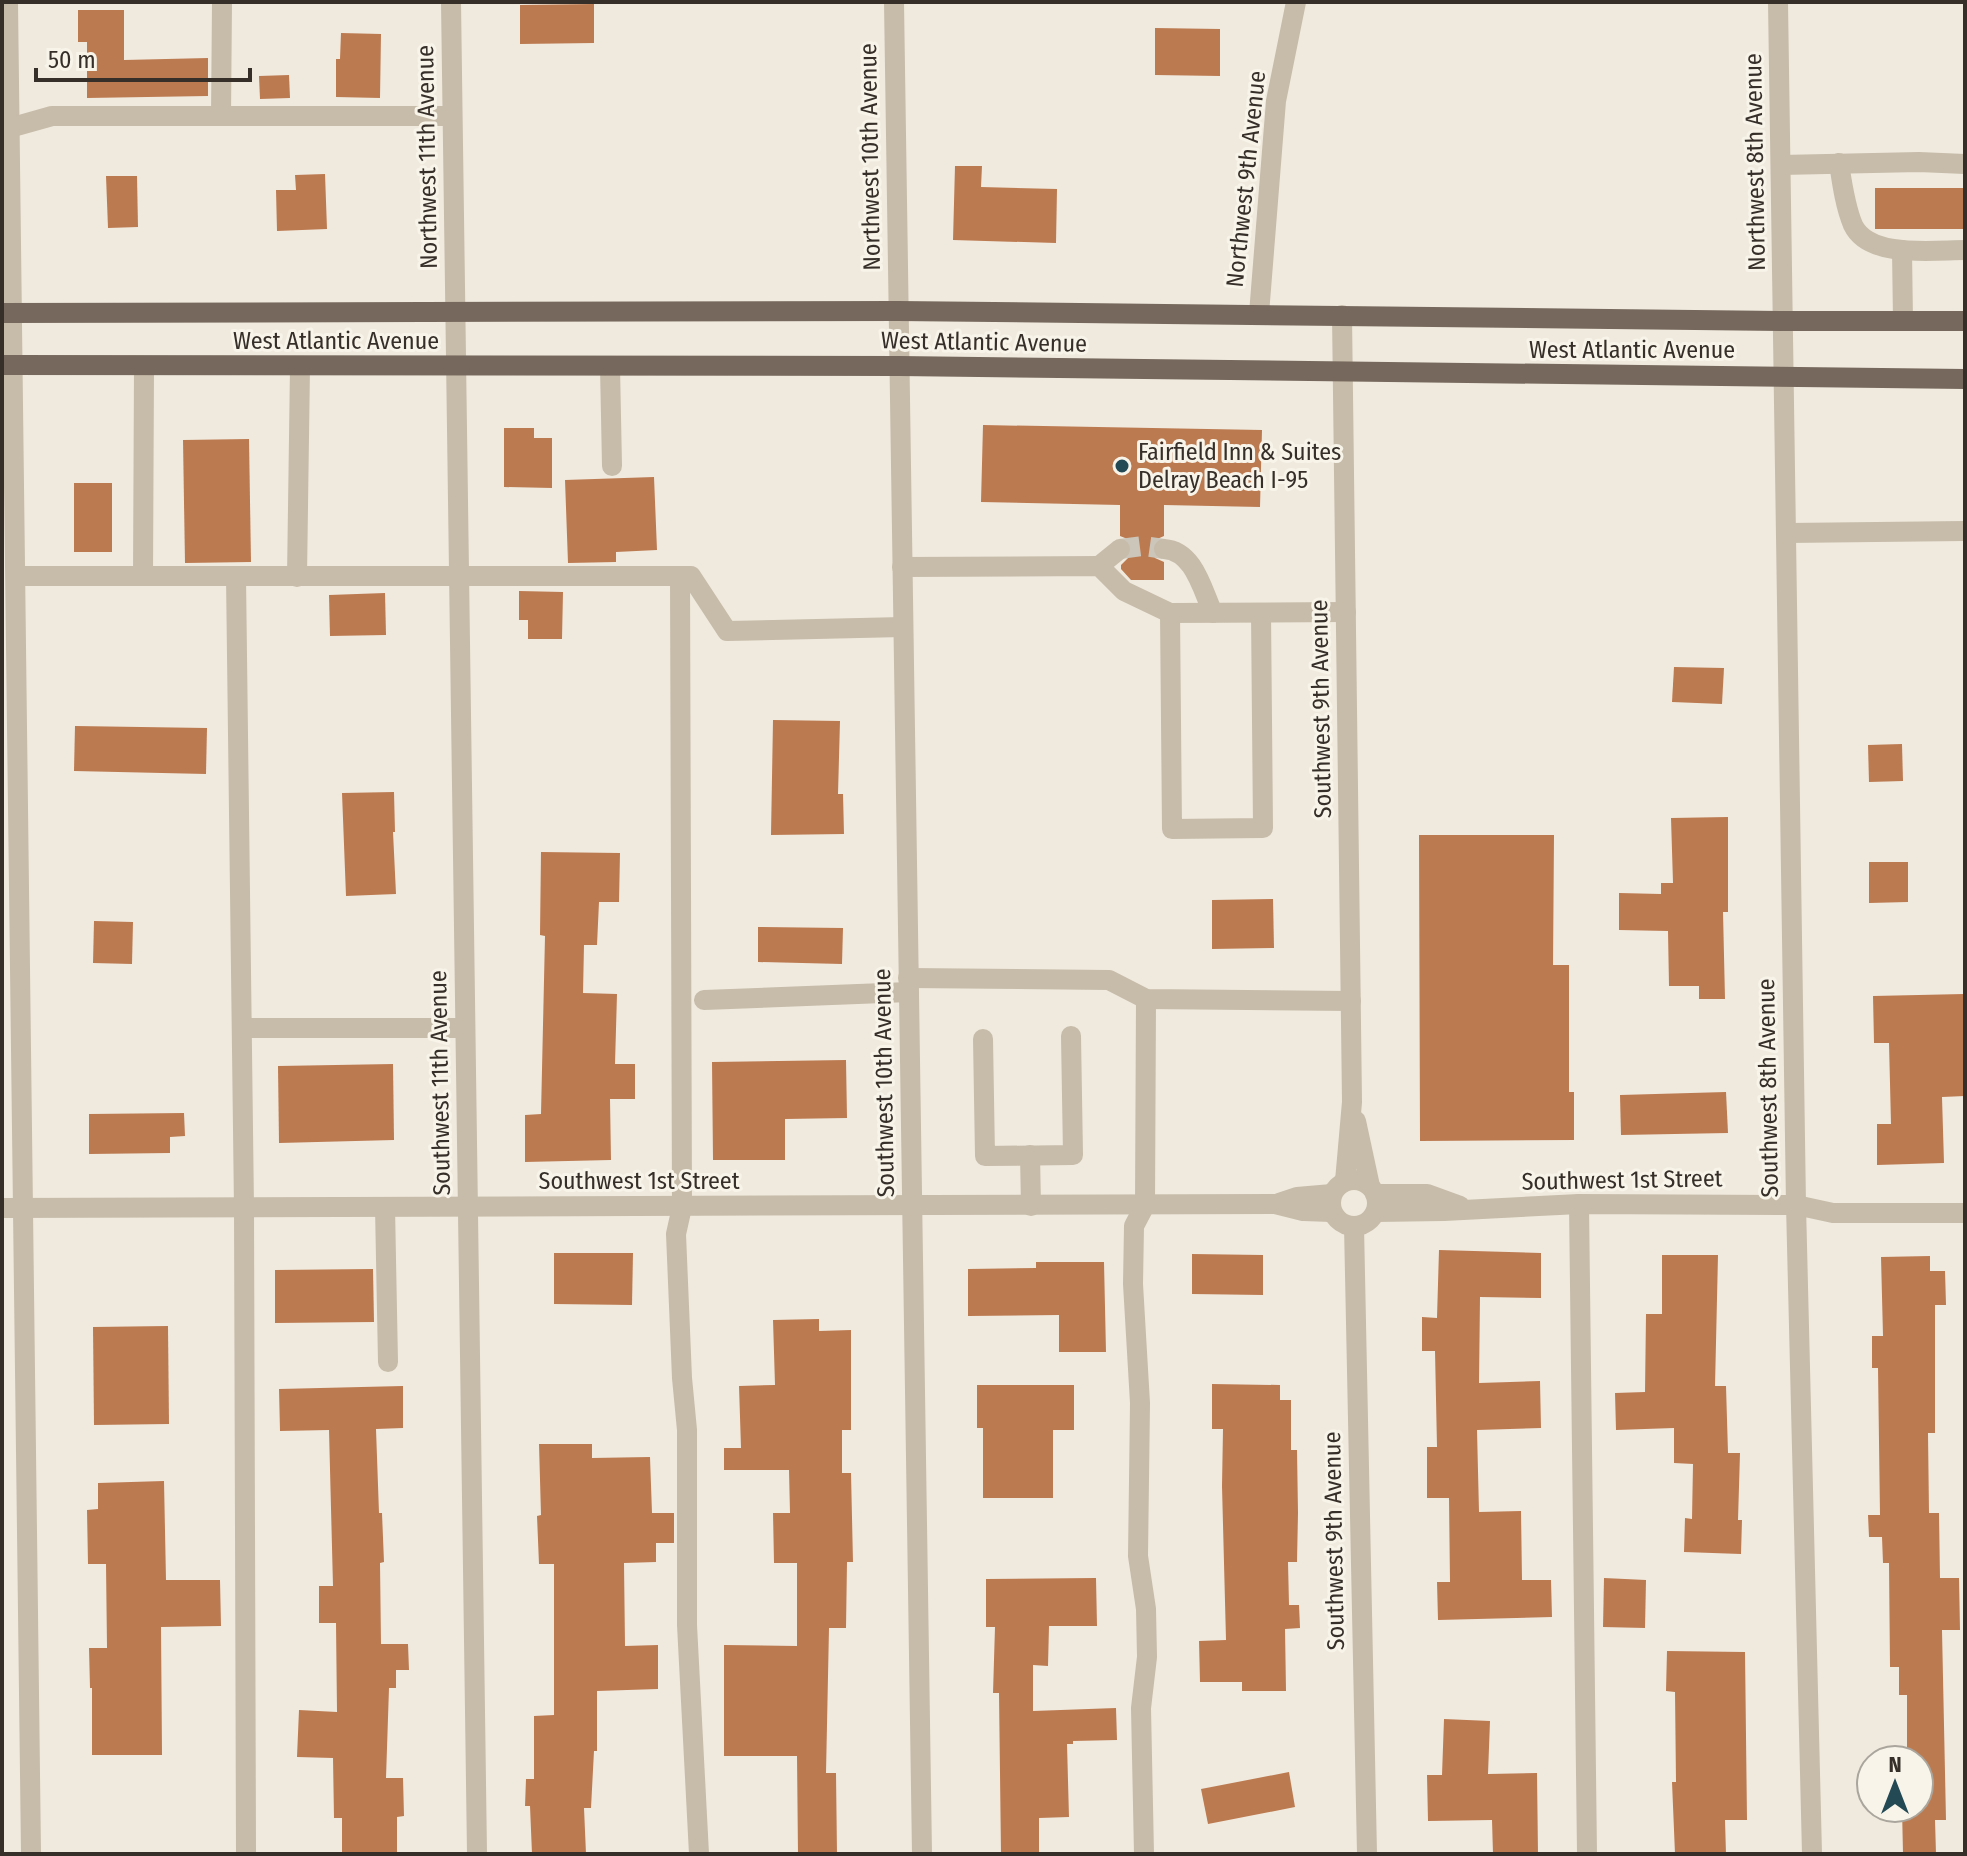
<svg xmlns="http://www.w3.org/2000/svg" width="1967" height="1856" viewBox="0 0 1967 1856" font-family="'Fira Sans Condensed',sans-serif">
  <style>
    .building { fill: #bc7a50 }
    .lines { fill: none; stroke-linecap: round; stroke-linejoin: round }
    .minor-tunnel { stroke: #cbc5ba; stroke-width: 20; stroke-dasharray: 20 10; stroke-linecap: butt }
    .minor { stroke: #c7bcaa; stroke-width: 20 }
    .major { stroke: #76685c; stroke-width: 20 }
    .poi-dot { fill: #224954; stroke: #f8f4ea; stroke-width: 3 }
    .labels { text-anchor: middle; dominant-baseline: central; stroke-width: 6; stroke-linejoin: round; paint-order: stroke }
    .street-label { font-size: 24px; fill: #362f29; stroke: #f8f4ea }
    .poi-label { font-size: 24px; fill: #362f29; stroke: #f8f4ea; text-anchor: start }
  </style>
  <rect width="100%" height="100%" fill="#f0eade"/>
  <!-- building -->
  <g class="building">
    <polygon points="594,4 594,43 520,44 520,5"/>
    <polygon points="78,10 124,10 124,60 208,58 208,96 87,98 87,42 78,42"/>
    <polygon points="1155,28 1220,29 1220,76 1155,75"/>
    <polygon points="341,33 381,34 380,98 336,97 336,59 340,59"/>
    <polygon points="289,75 290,98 260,99 259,76"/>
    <polygon points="955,166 982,166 981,187 1057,189 1056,243 953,240"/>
    <polygon points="325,174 327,229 277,231 276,190 296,190 295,175"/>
    <polygon points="106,176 137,176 138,227 108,228"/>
    <rect x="1875" y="188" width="90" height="41"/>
    <polygon points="983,425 1262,430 1260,507 1164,505 1164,536 1155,540 1151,547 1155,558 1164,562 1164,580 1131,580 1121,569 1121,565 1132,554 1133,548 1130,540 1120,536 1120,505 981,502"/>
    <polygon points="504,428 534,428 534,438 552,438 552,488 504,487"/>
    <polygon points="249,439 251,562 185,563 183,440"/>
    <polygon points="654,477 657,550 616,552 616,562 568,563 565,480"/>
    <rect x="74" y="483" width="38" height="69"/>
    <polygon points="519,591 563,592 562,639 528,639 528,620 519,620"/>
    <polygon points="385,593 386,635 330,636 329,595"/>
    <polygon points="1674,667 1724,668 1722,704 1672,702"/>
    <polygon points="773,720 840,721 838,794 843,794 844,834 771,835"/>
    <polygon points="75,726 207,728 206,774 74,771"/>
    <polygon points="1902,744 1903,781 1869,782 1868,745"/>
    <polygon points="394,792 395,832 393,832 396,894 346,896 342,793"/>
    <polygon points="1728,817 1728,912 1723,912 1725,999 1699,999 1699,986 1669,986 1668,931 1619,930 1619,893 1661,894 1661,883 1673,883 1671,818"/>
    <polygon points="1419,835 1554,835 1553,965 1569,965 1569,1092 1574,1092 1574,1140 1420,1141"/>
    <polygon points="541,852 620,853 619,902 599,902 597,945 584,945 583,993 617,994 615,1064 635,1064 635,1099 610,1099 611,1160 525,1162 525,1115 541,1114 545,936 540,935"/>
    <polygon points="1869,862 1908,862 1908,902 1869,903"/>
    <polygon points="1273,899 1274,948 1212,949 1212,900"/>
    <polygon points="94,921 133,922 132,964 93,963"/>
    <polygon points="758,927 843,928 842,964 758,962"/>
    <polygon points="1964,994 1965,1096 1942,1097 1944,1163 1877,1165 1877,1124 1891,1124 1889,1043 1874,1043 1873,996"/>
    <polygon points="846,1060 847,1118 785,1119 785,1160 713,1160 712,1062"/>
    <polygon points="393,1064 394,1140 279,1143 278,1066"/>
    <polygon points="1726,1092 1728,1133 1621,1135 1620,1095"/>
    <polygon points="184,1113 185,1136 170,1137 170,1153 89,1154 89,1114"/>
    <polygon points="1439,1250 1541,1253 1541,1298 1480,1297 1479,1383 1540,1381 1541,1428 1477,1430 1479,1512 1521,1511 1522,1580 1551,1580 1552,1617 1438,1620 1437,1582 1450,1582 1449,1498 1427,1498 1427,1447 1437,1447 1435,1351 1422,1351 1422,1317 1437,1318"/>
    <polygon points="554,1253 633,1253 632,1305 554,1304"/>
    <polygon points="1192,1254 1263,1255 1263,1295 1192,1294"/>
    <polygon points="1662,1255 1718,1255 1715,1386 1726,1386 1728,1453 1740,1453 1738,1520 1742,1520 1741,1554 1684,1552 1685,1518 1692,1519 1693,1464 1674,1463 1674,1428 1616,1430 1615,1393 1645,1392 1646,1314 1662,1314"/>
    <polygon points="1930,1256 1930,1271 1945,1271 1946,1305 1935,1305 1935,1433 1928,1433 1929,1513 1939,1513 1940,1578 1959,1578 1960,1630 1942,1630 1946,1820 1935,1820 1936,1854 1903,1854 1902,1808 1919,1808 1919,1760 1907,1760 1907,1695 1899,1695 1899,1667 1890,1667 1889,1563 1883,1563 1882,1537 1869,1537 1868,1515 1880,1515 1878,1368 1872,1368 1872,1336 1883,1336 1881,1257"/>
    <polygon points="1036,1262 1104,1262 1106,1352 1059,1352 1059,1315 968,1316 968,1269 1036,1268"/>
    <polygon points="373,1269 374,1322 275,1323 275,1270"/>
    <polygon points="819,1319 819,1331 851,1330 851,1430 842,1430 842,1473 851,1473 853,1562 847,1562 846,1628 829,1628 826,1773 836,1773 837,1854 798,1854 797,1756 724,1756 724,1645 797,1646 797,1563 774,1563 773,1513 790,1513 789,1470 724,1470 724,1448 741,1448 739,1386 775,1385 773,1320"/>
    <polygon points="168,1326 169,1424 94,1425 93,1327"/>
    <polygon points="1212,1384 1280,1385 1280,1400 1291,1400 1291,1450 1297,1450 1298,1513 1297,1562 1288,1562 1289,1605 1299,1605 1300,1628 1285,1629 1286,1691 1242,1691 1242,1682 1200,1682 1199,1641 1226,1640 1222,1486 1223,1429 1212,1429"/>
    <polygon points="977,1385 1074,1385 1074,1430 1053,1430 1053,1498 983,1498 983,1428 977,1428"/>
    <polygon points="403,1386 403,1428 376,1429 379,1513 382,1513 384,1562 380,1563 381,1644 408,1644 409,1670 396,1670 396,1688 389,1688 386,1778 403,1778 404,1816 397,1817 397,1854 342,1854 342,1818 334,1818 333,1758 297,1757 299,1710 337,1712 336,1623 319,1623 319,1586 333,1586 329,1430 280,1431 279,1389"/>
    <polygon points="539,1444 592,1444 592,1458 650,1457 652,1513 674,1513 674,1543 656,1543 656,1562 624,1563 625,1646 658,1645 658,1689 597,1691 597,1751 594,1751 591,1808 584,1808 586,1854 532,1854 530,1806 525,1806 526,1779 534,1779 534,1716 554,1715 554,1564 539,1564 537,1516 541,1515"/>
    <polygon points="164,1481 166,1580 220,1580 221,1626 161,1627 162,1755 92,1755 92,1688 90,1688 89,1648 107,1648 106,1564 88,1564 87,1510 98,1509 98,1483"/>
    <polygon points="1096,1578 1097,1626 1049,1626 1048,1666 1033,1665 1033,1711 1116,1708 1117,1740 1073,1741 1073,1744 1067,1744 1069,1817 1039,1818 1039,1854 1001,1854 999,1693 993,1693 995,1627 986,1627 986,1579"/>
    <polygon points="1604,1578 1646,1580 1645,1628 1603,1627"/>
    <polygon points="1667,1651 1745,1652 1747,1820 1725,1820 1726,1854 1675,1854 1672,1782 1676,1782 1675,1692 1666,1691"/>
    <polygon points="1444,1719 1490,1721 1488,1774 1537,1773 1538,1854 1493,1854 1492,1820 1428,1821 1427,1775 1442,1775"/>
    <polygon points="1289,1772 1295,1807 1208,1824 1201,1789"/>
  </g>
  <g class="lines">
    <!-- minor-tunnel -->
    <polyline class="minor-tunnel" points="1120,549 1143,546 1164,549"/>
    <!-- minor -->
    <g class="minor">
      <polyline points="8,2 31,1854"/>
      <polyline points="451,2 477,1854"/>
      <polyline points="894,2 922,1854"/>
      <polyline points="1778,2 1796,1205 1812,1854"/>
      <polyline points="221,116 222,2"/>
      <polyline points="2,130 52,116 452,116"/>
      <path d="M1839,163C1842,183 1845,206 1853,225C1869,259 1934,250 1965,250"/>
      <polyline points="1781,165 1919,162 1965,164"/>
      <polyline points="1902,250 1903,321"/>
      <polyline points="1259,314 1276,101 1296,2"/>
      <polyline points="1342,315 1352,1102 1345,1181"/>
      <polyline points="610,367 612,466"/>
      <polyline points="1787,533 1965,531"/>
      <path d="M1164,549C1194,551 1202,589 1213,613"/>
      <polyline points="1099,566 1120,549"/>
      <polyline points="902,567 1099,566 1124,591 1170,613 1346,612"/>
      <polyline points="17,576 691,576 727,631 903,627"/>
      <polyline points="143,576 144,367"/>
      <polyline points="236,576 244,1208 246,1854"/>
      <polyline points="680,576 682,1207 676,1234 682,1378 687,1430 687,1625 699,1854"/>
      <polyline points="297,577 300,367"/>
      <polyline points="1170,613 1172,829 1263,828 1261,613"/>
      <polyline points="908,978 1109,980 1146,999 1351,1001"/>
      <polyline points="704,1000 909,992"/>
      <polyline points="242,1028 465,1028"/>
      <polyline points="983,1039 985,1156 1073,1155 1071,1036"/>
      <polyline points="1356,1121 1370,1186"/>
      <polyline points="1030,1155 1031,1206"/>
      <circle cx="1354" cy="1203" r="23"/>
      <polyline points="1375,1194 1427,1194 1460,1206"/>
      <polyline points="1279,1203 1297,1197 1332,1194"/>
      <polyline points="1579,1204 1587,1854"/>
      <polyline points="385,1207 388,1362"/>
      <polyline points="2,1208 1275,1204 1303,1211 1332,1212"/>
      <polyline points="1376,1212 1444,1211 1579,1204 1796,1205 1833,1213 1965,1213"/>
      <polyline points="1354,1226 1367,1854"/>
      <polyline points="1144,1854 1141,1708 1147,1657 1146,1609 1138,1556 1140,1403 1133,1284 1134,1226 1145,1205 1146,999"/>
    </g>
    <!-- major -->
    <g class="major">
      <polyline points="2,313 898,311 1783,321 1965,321"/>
      <polyline points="2,365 899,366 1965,379"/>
    </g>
  </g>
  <!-- markers -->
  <circle class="poi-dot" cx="1122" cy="466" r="8"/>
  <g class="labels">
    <!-- street labels -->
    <g class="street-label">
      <text transform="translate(427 157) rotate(-91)">Northwest 11th Avenue</text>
      <text transform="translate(870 157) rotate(-91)">Northwest 10th Avenue</text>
      <text transform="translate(1755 162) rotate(-91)">Northwest 8th Avenue</text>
      <text transform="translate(1246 179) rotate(-84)">Northwest 9th Avenue</text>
      <text x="336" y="341">West Atlantic Avenue</text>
      <text transform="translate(984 342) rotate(1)">West Atlantic Avenue</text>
      <text x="1632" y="350">West Atlantic Avenue</text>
      <text transform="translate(1321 709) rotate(-91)">Southwest 9th Avenue</text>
      <text transform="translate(440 1083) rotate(-91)">Southwest 11th Avenue</text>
      <text transform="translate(884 1083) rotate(-91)">Southwest 10th Avenue</text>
      <text transform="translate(1768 1088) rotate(-91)">Southwest 8th Avenue</text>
      <text transform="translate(1622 1180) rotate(-1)">Southwest 1st Street</text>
      <text x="639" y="1181">Southwest 1st Street</text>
      <text transform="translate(1334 1541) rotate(-91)">Southwest 9th Avenue</text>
    </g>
    <!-- poi labels -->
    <g class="poi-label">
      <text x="1138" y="452">Fairfield Inn &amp; Suites<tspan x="1138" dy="28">Delray Beach I-95</tspan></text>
    </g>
  </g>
  <!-- border -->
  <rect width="1967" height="1856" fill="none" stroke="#362f29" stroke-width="8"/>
  <!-- north arrow -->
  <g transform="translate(1895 1784)"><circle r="38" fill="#f8f4ea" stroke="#aaa59d" stroke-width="2"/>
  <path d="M0-6L14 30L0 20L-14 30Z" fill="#224954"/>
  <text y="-12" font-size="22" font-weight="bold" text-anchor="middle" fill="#362f29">N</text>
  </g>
  <!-- scale -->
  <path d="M36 68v12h214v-12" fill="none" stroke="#362f29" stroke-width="4"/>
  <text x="48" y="68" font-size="24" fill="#362f29" stroke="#f8f4ea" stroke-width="6" paint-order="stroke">50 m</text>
</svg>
